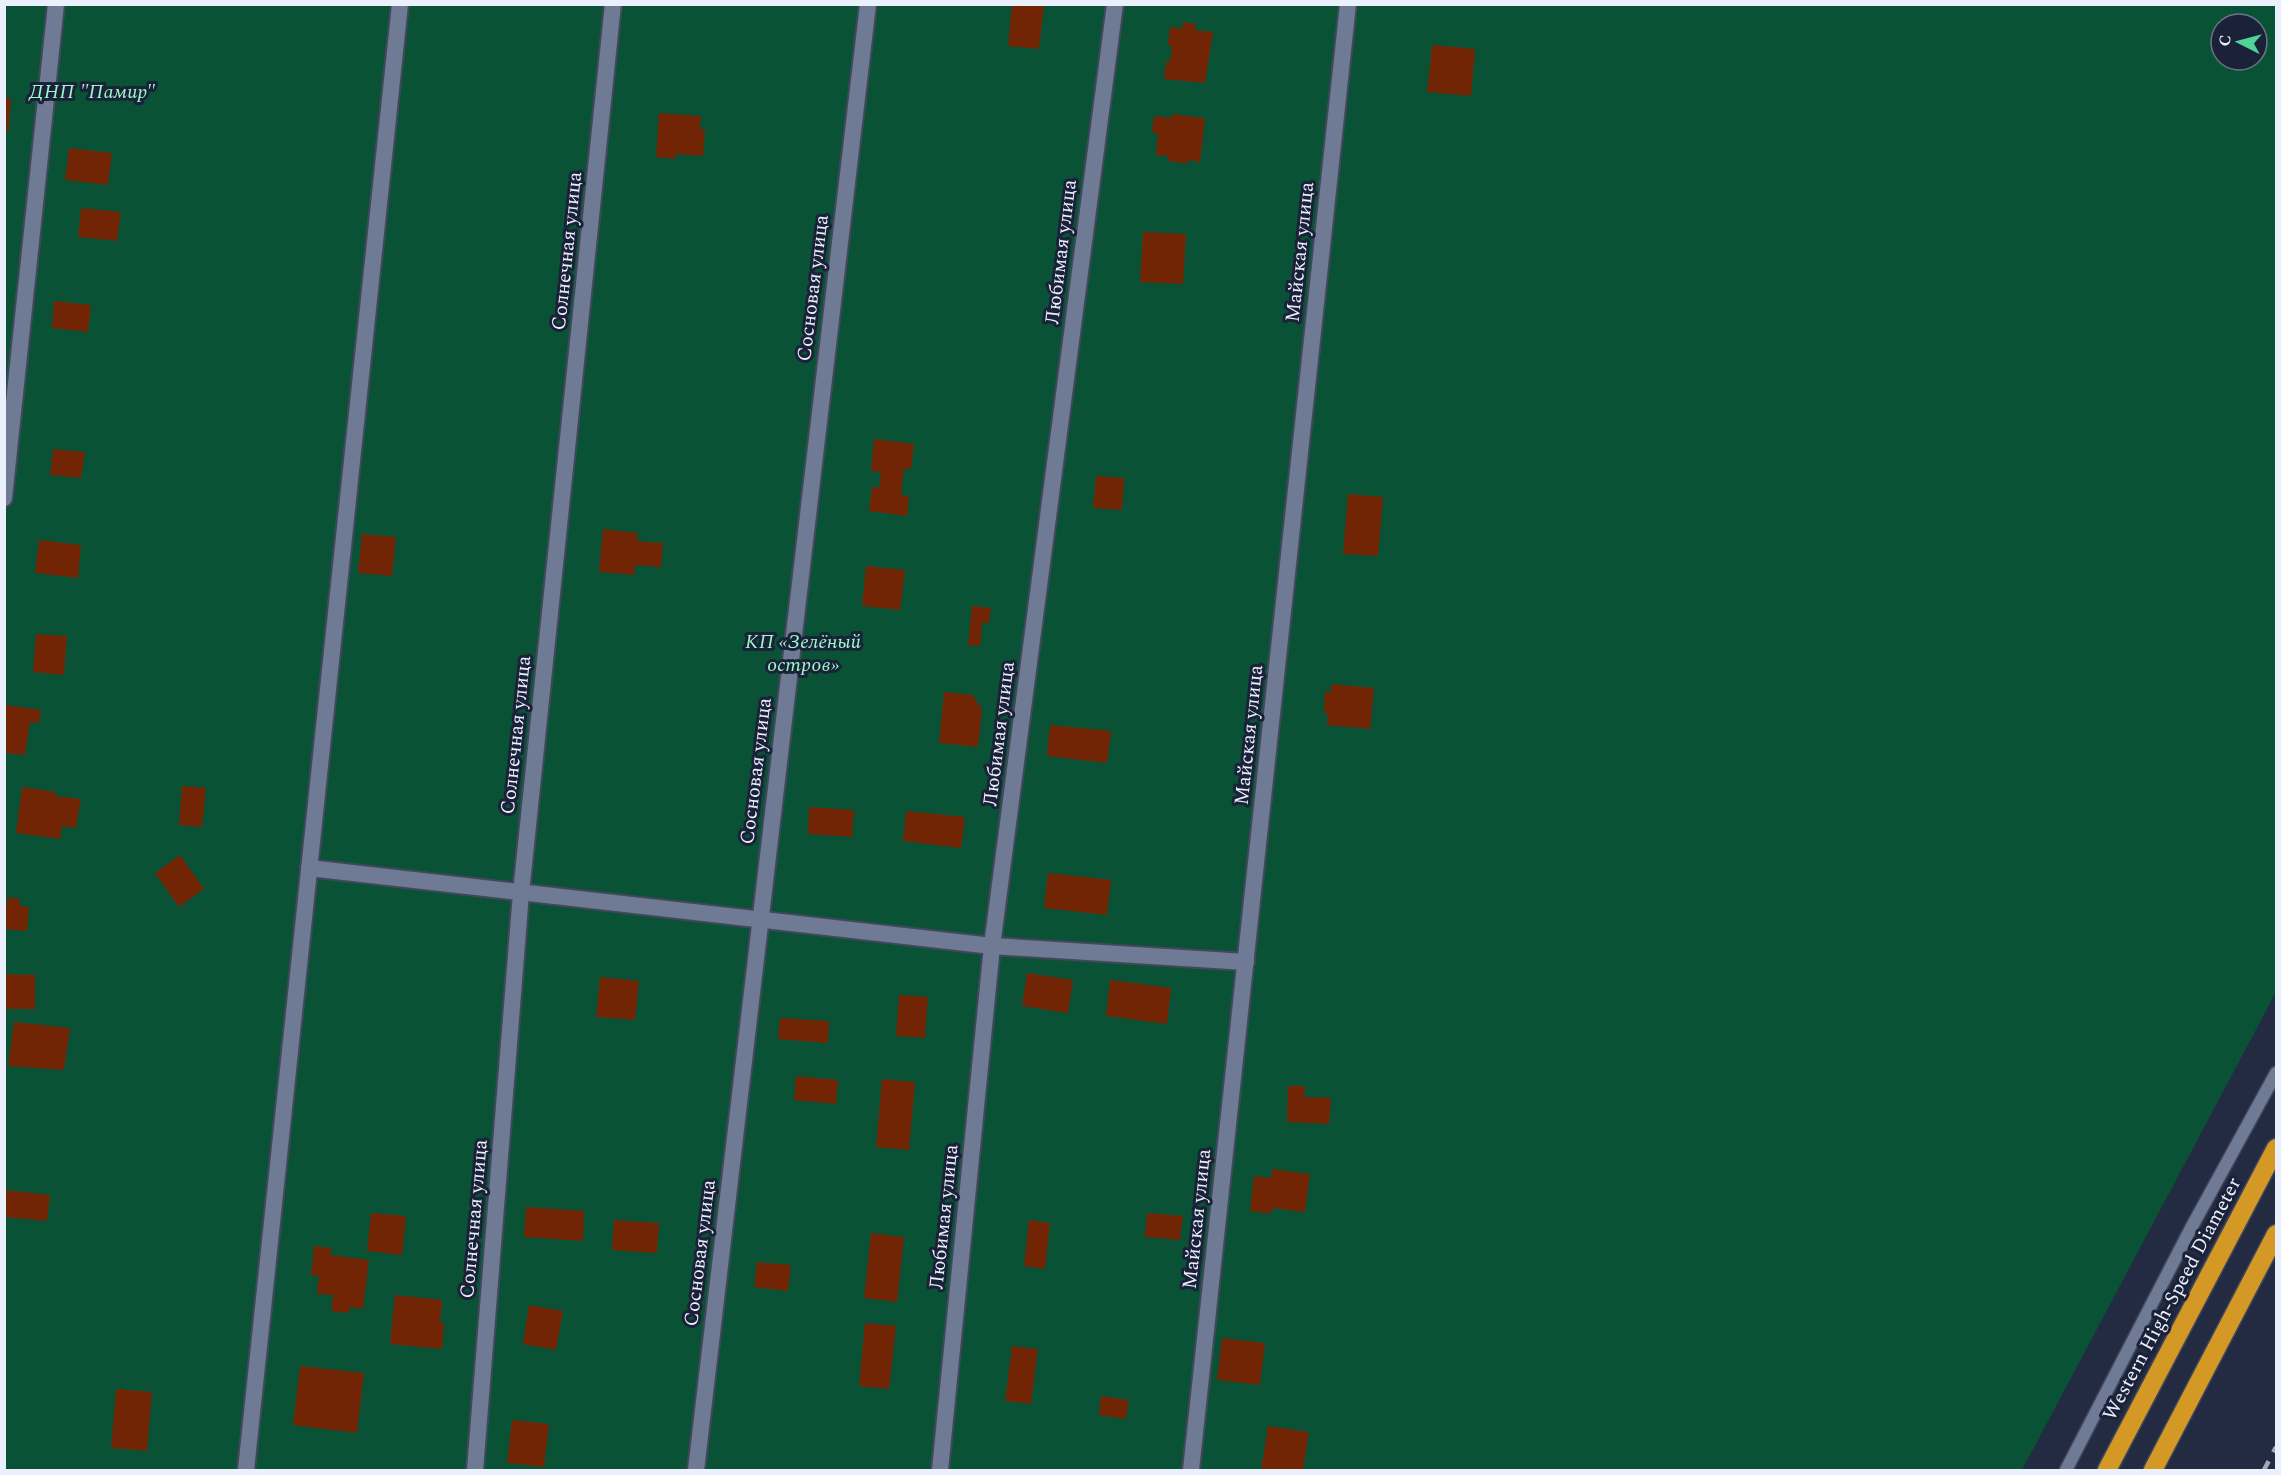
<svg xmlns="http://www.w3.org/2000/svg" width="2281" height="1475" viewBox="0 0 2281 1475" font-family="Spectral,serif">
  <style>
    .green { fill: #095235; fill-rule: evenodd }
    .building { fill: #722505 }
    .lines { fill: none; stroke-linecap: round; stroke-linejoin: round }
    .service-casing { stroke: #42485b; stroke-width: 15 }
    .minor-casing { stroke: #42485b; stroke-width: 20 }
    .motorway-casing { stroke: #42485b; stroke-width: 21 }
    .service { stroke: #6f7a95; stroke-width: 12 }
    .minor { stroke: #6f7a95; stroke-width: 16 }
    .motorway { stroke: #d49825; stroke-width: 18 }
    .rail { stroke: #a2a8b9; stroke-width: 4.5; stroke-dasharray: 10 10; stroke-linecap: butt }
    .labels { text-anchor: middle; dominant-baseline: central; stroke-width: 6; stroke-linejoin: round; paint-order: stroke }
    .park-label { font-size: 20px; font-style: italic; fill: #99fac7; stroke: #1a2138 }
    .street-label { font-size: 20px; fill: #ebf0fd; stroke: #1a2138 }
  </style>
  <rect width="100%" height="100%" fill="#232b42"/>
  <!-- green -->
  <path class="green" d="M5,5H2276V992L2022,1470H5ZM2221,24H2257V60H2221Z"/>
  <!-- building -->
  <g class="building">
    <polygon points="1012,4 1044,4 1039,49 1008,46"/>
    <polygon points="1183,22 1196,24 1195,30 1213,32 1205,83 1164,79 1166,61 1170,62 1172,46 1168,46 1170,27 1182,29"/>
    <polygon points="1432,45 1475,49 1471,96 1427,92"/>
    <polygon points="4,98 11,98 8,132 4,131"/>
    <polygon points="659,113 701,116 700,129 705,130 703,156 676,154 675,159 656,157"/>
    <polygon points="1172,114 1205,118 1200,162 1188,160 1187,164 1169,161 1168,156 1156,155 1158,133 1152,132 1154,116 1171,118"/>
    <polygon points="69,148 112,153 108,185 65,180"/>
    <polygon points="81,208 121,212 117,241 78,237"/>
    <polygon points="1143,232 1186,234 1183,284 1140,282"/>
    <polygon points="54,301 91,305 88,332 52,328"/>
    <polygon points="874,439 914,444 911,469 904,468 901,495 909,496 907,516 869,511 872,487 879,488 881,472 871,471"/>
    <polygon points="53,449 85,452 81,478 50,475"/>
    <polygon points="1096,476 1124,478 1122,510 1093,508"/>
    <polygon points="1348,494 1383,497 1378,556 1343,554"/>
    <polygon points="603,529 638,533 637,541 663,543 661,567 635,565 634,575 599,572"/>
    <polygon points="362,534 396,537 392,576 358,573"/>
    <polygon points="39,540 81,545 78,578 35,573"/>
    <polygon points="866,566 905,570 900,610 862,606"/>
    <polygon points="972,606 991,608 989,623 982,623 980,646 968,645"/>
    <polygon points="36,634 67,636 64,675 33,672"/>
    <polygon points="1331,684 1374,688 1370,729 1327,725 1328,714 1324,713 1325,691 1331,692"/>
    <polygon points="944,692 973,695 982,710 978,747 939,743"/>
    <polygon points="6,705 41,710 39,723 30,722 25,755 4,753"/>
    <polygon points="1050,725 1111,731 1107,763 1047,756"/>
    <polygon points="182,786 206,788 202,827 179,825"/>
    <polygon points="22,787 56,792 55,796 81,799 76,828 62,826 60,839 16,833"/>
    <polygon points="809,807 854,810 852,837 808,834"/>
    <polygon points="906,811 965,817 961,848 903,841"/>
    <polygon points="180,855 204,889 179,907 155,873"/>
    <polygon points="1048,873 1111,880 1107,915 1044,908"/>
    <polygon points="8,897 20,899 20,906 29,907 27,931 4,929 4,905 7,905"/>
    <polygon points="1027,973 1073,980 1068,1013 1022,1006"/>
    <polygon points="4,974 35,975 35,1009 4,1009"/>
    <polygon points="600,977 639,981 635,1020 596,1017"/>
    <polygon points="1110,980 1171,988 1167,1024 1106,1016"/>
    <polygon points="899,995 928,997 925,1038 896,1036"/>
    <polygon points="780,1018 829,1021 828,1043 778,1039"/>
    <polygon points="14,1022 70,1028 64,1070 8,1066"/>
    <polygon points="796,1076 838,1080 836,1104 794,1100"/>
    <polygon points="882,1079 915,1082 909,1150 876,1147"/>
    <polygon points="1288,1086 1305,1086 1304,1097 1331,1098 1329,1124 1287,1122"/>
    <polygon points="1272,1169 1310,1174 1305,1212 1272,1208 1271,1214 1250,1211 1254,1176 1271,1178"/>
    <polygon points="4,1190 50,1195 47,1221 4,1217"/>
    <polygon points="526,1207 584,1211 583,1241 524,1237"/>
    <polygon points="371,1213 406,1216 402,1255 367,1251"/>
    <polygon points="1147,1213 1183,1216 1180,1240 1145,1237"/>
    <polygon points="614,1220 659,1223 657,1253 612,1250"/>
    <polygon points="1029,1220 1050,1223 1045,1269 1024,1266"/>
    <polygon points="871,1233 904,1237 897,1302 864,1298"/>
    <polygon points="314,1246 331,1248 330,1255 369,1260 363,1309 350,1307 349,1313 331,1311 333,1295 317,1294 319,1276 311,1275"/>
    <polygon points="757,1262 791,1265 788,1291 754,1287"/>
    <polygon points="395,1295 442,1300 440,1323 444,1323 442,1349 390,1344"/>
    <polygon points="529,1305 563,1311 556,1350 523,1344"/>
    <polygon points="865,1323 896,1326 889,1389 859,1386"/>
    <polygon points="1222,1338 1265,1343 1260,1385 1217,1380"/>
    <polygon points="1012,1346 1038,1349 1031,1404 1005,1401"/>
    <polygon points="300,1366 364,1373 357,1433 293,1425"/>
    <polygon points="116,1389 152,1392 147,1451 111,1448"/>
    <polygon points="1101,1396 1129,1400 1126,1419 1099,1415"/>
    <polygon points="512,1420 549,1424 544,1467 507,1463"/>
    <polygon points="1268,1426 1309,1432 1303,1470 1261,1470"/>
  </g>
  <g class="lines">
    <defs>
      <polyline id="service" points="2066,1470 2190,1230 2276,1073"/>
      <g id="minor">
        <polyline points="4,498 56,4"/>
        <polyline points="309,868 992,946 1246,962"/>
        <polyline points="246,1470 400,4"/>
        <polyline points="475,1470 521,893 613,4"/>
        <polyline points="696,1470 868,4"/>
        <polyline points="940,1470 992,946 1115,4"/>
        <polyline points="1191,1470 1348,4"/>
      </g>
      <g id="motorway">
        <polyline points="2107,1470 2276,1148"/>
        <polyline points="2153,1470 2276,1234"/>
      </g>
    </defs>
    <!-- service casing -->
    <use href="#service" class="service-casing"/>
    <!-- minor casing -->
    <use href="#minor" class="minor-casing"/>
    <!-- motorway casing -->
    <use href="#motorway" class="motorway-casing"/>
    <!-- service -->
    <use href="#service" class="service"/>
    <!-- minor -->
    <use href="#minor" class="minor"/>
    <!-- motorway -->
    <use href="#motorway" class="motorway"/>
    <!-- rail -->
    <polyline class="rail" points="2264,1470 2276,1447"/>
  </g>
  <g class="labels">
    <!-- park labels -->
    <g class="park-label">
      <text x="92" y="92">ДНП "Памир"</text>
      <text x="803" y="642">КП «Зелёный<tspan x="803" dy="23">остров»</tspan></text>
    </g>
    <!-- street labels -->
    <g class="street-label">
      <text transform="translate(567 251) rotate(-84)">Солнечная улица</text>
      <text transform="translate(1061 252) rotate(-83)">Любимая улица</text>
      <text transform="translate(1300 252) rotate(-84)">Майская улица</text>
      <text transform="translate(813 288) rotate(-83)">Сосновая улица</text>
      <text transform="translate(999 734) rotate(-83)">Любимая улица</text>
      <text transform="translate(516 735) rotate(-84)">Солнечная улица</text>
      <text transform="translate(1249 735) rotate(-84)">Майская улица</text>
      <text transform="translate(756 771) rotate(-83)">Сосновая улица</text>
      <text transform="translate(944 1217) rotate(-84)">Любимая улица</text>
      <text transform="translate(474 1219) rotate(-85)">Солнечная улица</text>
      <text transform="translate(1197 1219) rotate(-84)">Майская улица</text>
      <text transform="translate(700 1253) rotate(-83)">Сосновая улица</text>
      <text transform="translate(2172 1299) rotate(-62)">Western High-Speed Diameter</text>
    </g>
  </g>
  <!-- border -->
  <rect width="2281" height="1475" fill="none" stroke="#ebf0fd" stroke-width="12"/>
  <!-- north arrow -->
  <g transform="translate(2239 42) rotate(276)"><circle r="28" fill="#1a2138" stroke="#6e7487" stroke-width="1.5"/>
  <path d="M0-4.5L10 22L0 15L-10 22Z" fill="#4fd399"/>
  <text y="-9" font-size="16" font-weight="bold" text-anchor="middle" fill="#ebf0fd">С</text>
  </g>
</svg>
